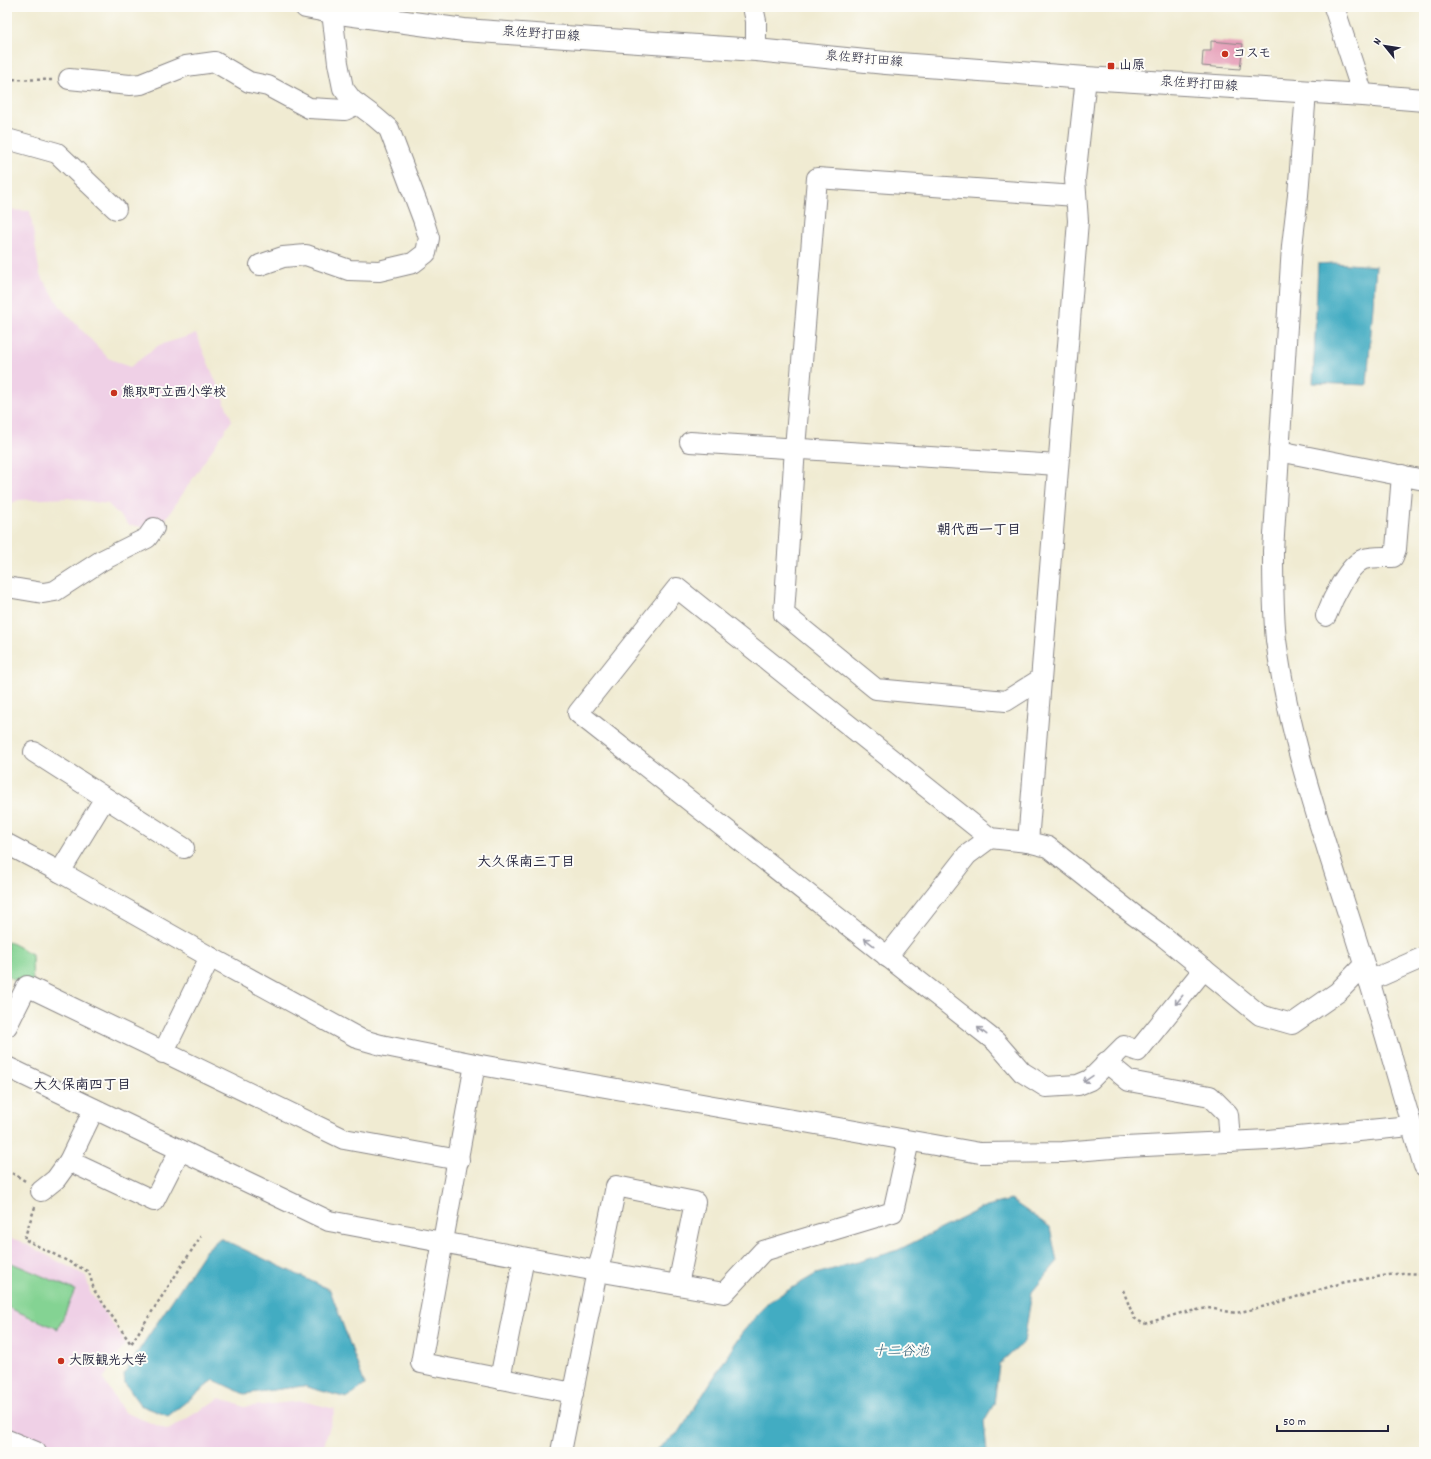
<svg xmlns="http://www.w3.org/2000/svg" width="1431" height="1459" viewBox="0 0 1431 1459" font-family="Dekko,'Klee One',sans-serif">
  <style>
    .built { fill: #efd0e6 }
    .green { fill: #84d393; stroke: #537a67 }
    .water { fill: #42acc2; stroke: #32677e }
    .building { fill: #e69eb8 }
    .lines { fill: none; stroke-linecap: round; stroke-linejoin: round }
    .minor-casing { stroke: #898686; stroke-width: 22 }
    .major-casing { stroke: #898686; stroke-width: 24 }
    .path { stroke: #898686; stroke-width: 2.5; stroke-dasharray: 3 3; stroke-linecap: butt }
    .minor { stroke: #fff; stroke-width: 20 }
    .major { stroke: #fff; stroke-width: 22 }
    .oneway { stroke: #9c9ca7 }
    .poi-dot { fill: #c8321e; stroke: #fdfcf7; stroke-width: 1.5 }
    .labels { text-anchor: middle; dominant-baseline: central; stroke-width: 4; stroke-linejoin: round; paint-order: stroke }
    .street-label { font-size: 13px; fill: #22223b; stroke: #fdfcf7 }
    .poi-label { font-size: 13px; font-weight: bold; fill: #22223b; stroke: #fdfcf7; text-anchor: start }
    .neighbourhood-label { font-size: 14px; font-weight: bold; fill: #22223b; stroke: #fdfcf7 }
    .water-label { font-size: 14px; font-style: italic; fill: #306078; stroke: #fdfcf7 }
  </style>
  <rect width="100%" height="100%" fill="#fdfcf7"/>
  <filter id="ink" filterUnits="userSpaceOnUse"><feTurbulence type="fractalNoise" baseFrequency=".025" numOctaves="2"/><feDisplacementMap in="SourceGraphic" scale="8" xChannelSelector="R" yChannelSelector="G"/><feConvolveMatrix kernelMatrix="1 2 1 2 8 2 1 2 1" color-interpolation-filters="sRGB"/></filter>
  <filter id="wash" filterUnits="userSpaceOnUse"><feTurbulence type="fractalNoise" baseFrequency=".012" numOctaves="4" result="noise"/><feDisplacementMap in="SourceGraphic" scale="16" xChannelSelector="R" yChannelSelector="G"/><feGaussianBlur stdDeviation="0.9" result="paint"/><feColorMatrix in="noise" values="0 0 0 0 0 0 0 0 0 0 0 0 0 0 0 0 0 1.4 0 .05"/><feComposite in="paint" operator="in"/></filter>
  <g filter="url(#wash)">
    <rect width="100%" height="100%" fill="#f0ebd2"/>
    <!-- built -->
    <g class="built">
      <polygon points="7,210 30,211 40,275 62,309 108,358 130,367 159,345 196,334 232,420 163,523 154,528 129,525 108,504 68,498 19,500 7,505"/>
      <polygon points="7,1237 20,1241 86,1276 90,1292 126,1343 103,1379 124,1412 168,1430 220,1398 244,1407 302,1401 335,1409 322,1452 7,1452"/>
    </g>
    <!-- green -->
    <g class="green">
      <polygon points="7,941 32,954 33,989 7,976"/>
      <polygon points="7,1261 75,1290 58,1329 7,1307"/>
    </g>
    <!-- water -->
    <g class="water">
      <polygon points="1334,263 1376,266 1367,385 1313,383 1318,264"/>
      <polygon points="1011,1200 1050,1227 1057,1262 1032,1292 1024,1342 999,1365 994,1404 984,1421 987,1452 654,1452 680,1431 741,1334 768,1302 816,1274 898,1250 986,1206"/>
      <polygon points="220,1238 330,1290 365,1385 347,1398 303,1386 244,1394 214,1380 168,1416 140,1405 125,1383 124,1375 139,1350 205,1251"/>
    </g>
    <g id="blocks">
      <!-- building -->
      <polygon class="building" points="1211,41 1243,44 1240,69 1202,66 1203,51 1211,51"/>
    </g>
  </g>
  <g filter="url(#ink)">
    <use href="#blocks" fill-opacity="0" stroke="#898686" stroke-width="1"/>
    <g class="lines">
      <defs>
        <g id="minor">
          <polyline points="753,7 756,21 756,50"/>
          <polyline points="1334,7 1363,95"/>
          <polyline points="1086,78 1075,179 1078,221 1028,842 1048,847 1134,915 1163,936 1260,1015 1292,1024 1338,992 1364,965"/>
          <polyline points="69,79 130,85 141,84 186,66 215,62 249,82 268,86 309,108 345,110 357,104"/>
          <path d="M1306,92L1298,195L1292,246L1273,551C1273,580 1273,610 1276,640C1291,752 1331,857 1364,964C1385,1031 1403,1099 1424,1166"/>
          <polyline points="7,139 57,153 116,209"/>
          <polyline points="260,265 283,257 306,255 349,270 379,271 413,263 426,253 429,238 423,219 389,129 375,117 352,100 343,88 338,63 332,12"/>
          <polyline points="690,442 1058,465"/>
          <polyline points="1279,451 1424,480"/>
          <polyline points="7,587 43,593 55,591 101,561 147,538 154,528"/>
          <path d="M1326,616C1332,600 1348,565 1364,559C1373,556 1384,557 1393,557L1396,549L1402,475"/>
          <polyline points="1041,679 1006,701 876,689 784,614 795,448 817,178 1076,196"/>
          <polyline points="34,752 184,848"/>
          <polyline points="1028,842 990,838 677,588 578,713 996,1042 1022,1072 1046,1087 1078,1085 1090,1080 1124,1046 1138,1051 1204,969"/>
          <polyline points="7,844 60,872 210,957 360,1039 381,1045 475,1064 980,1153 1063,1152 1125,1147 1268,1140 1400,1127 1410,1123"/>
          <polyline points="60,872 105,798"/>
          <polyline points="887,957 967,855 990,838"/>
          <polyline points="1369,981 1424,957"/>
          <polyline points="7,1026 27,986 344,1139 459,1160"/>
          <polyline points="163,1053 210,957"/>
          <polyline points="1106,1062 1129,1081 1210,1096 1228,1114 1230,1142"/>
          <polyline points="475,1064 421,1363 573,1393"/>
          <polyline points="7,1067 329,1221 597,1271 561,1452"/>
          <polyline points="94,1109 69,1161 154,1201 180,1150"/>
          <polyline points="41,1191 56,1179 69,1161"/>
          <polyline points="678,1285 695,1202 616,1186 602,1255 597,1271 724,1293 763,1251 893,1212 909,1141"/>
          <polyline points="500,1379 524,1258"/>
          <polyline points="7,1440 36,1452"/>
        </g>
        <polyline id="major" points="306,7 332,12 464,30 756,50 886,63 1086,78 1363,95 1424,100"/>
      </defs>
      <!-- minor casing -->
      <use href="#minor" class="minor-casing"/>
      <!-- major casing -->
      <use href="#major" class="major-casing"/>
      <!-- path -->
      <g class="path">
        <polyline points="7,79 52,80"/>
        <polyline points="7,1170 27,1182"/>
        <polyline points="35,1207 24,1239 89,1272 94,1290 131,1344 201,1236"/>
        <polyline points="1123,1290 1134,1318 1144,1324 1181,1313 1208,1308 1236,1313 1270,1305 1345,1282 1402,1273 1424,1274"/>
      </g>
      <!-- minor -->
      <use href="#minor" class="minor"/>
      <!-- major -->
      <use href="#major" class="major"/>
    </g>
    <!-- one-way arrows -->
    <defs><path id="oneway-shaft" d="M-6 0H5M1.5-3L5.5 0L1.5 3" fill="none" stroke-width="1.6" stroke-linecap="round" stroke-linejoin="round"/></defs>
    <g class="oneway">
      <use href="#oneway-shaft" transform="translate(869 942) rotate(-142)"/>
      <use href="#oneway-shaft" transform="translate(1179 1000) rotate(129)"/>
      <use href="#oneway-shaft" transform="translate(982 1031) rotate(-142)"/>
      <use href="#oneway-shaft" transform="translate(1088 1079) rotate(146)"/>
    </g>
  </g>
  <!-- markers -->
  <g class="poi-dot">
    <circle cx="1225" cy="54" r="4"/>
    <rect x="1107" y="62" width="8" height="8" rx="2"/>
    <circle cx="114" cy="393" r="4"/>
    <circle cx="61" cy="1361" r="4"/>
  </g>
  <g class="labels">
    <!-- street labels -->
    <g class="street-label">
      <text transform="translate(541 35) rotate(4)">泉佐野打田線</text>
      <text transform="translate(864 60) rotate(5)">泉佐野打田線</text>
      <text transform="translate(1199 85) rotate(4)">泉佐野打田線</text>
    </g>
    <!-- poi labels -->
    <g class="poi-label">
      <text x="1233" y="54">コスモ</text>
      <text x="1119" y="66">山原</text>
      <text x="122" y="393">熊取町立西小学校</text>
      <text x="69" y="1361">大阪観光大学</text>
    </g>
    <!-- neighbourhood labels -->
    <g class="neighbourhood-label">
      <text x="979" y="531">朝代西一丁目</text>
      <text x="526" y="863">大久保南三丁目</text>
      <text x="82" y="1086">大久保南四丁目</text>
    </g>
    <!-- water labels -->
    <g class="water-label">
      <text x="901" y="1352">十二谷池</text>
    </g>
  </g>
  <!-- margin -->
  <rect width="1431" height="1459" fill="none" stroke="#fdfcf7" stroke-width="24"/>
  <!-- north arrow -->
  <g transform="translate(1385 46) rotate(300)" stroke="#fdfcf7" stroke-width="3" paint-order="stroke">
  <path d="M0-3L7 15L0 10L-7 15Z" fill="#22223b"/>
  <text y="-6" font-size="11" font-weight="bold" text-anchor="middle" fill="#22223b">N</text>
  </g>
  <!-- scale -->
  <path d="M1277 1425v6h111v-6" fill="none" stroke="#22223b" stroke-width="2"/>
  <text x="1283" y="1425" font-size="12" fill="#22223b" stroke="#fdfcf7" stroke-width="3" paint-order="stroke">50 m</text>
</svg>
